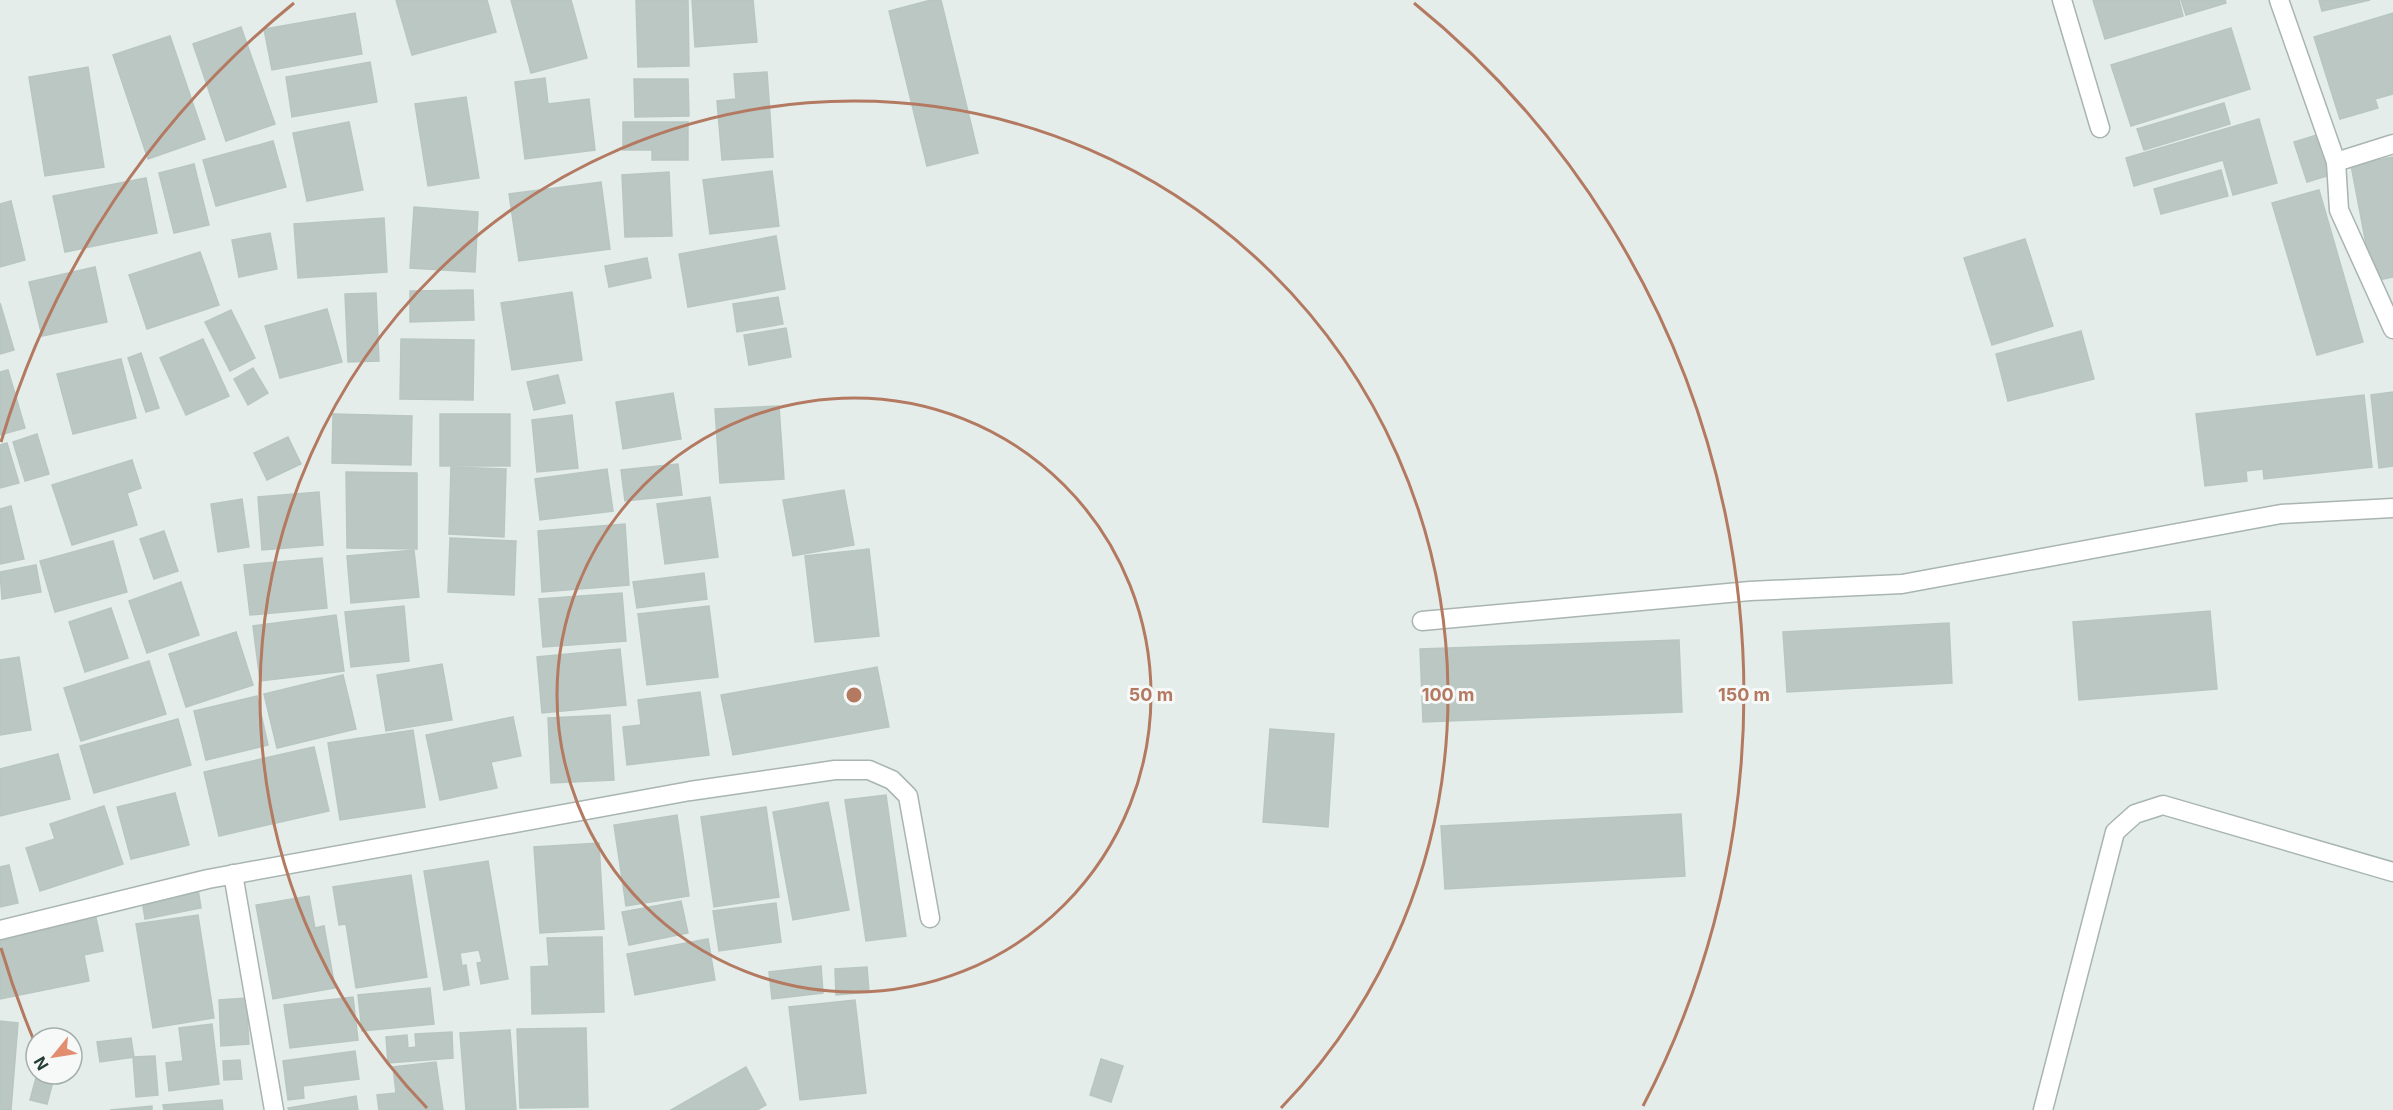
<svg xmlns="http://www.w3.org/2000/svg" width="2393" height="1110" viewBox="0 0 2393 1110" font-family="Inter,sans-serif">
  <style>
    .building { fill: #bbc7c3; stroke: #b8c6c1; stroke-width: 1.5 }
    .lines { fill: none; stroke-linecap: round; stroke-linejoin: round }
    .minor-casing { stroke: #a8b5b1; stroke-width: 21 }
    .minor { stroke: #fff; stroke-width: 18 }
    .ring { fill: none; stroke: #b37961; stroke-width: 3 }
    .centre { fill: #b37961; stroke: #f6f9f8; stroke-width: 3 }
    .ring-label { font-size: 18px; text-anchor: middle; font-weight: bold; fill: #b37961; stroke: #f6f9f8; stroke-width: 6; stroke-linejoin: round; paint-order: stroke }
  </style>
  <rect width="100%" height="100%" fill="#e5edea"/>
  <!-- building -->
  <g class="building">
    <polygon points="396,0 487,0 496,32 412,55"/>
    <polygon points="511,0 571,0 587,58 531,73"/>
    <polygon points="636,0 688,0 689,66 638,67"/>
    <polygon points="692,0 753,0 757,42 695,47"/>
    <polygon points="931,0 941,0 978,153 927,166 889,11"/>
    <polygon points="2093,0 2179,0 2183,16 2105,39"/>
    <polygon points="2181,0 2225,0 2226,3 2186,15"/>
    <polygon points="2319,0 2370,0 2322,11"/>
    <polygon points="355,13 362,54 272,70 264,29"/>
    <polygon points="2393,13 2393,94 2375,99 2378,108 2340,119 2314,37"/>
    <polygon points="241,27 275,124 226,141 193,44"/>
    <polygon points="2231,28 2250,89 2131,126 2111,65"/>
    <polygon points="170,36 205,139 148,159 113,55"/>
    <polygon points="370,62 377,102 292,117 286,77"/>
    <polygon points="88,67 104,167 45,176 29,77"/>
    <polygon points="767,72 773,157 722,160 717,101 736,99 734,74"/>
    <polygon points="545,78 548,104 589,99 595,150 525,159 515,82"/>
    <polygon points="634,79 688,79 689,116 635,117"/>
    <polygon points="466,97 479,178 428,186 415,104"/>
    <polygon points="2224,103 2230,124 2144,150 2137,129"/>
    <polygon points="2259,119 2277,183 2233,195 2223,160 2134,186 2126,158"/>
    <polygon points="349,122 363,190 307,201 293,133"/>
    <polygon points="623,122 688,122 688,160 652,160 652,150 623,150"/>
    <polygon points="2317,135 2330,175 2307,182 2294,142"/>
    <polygon points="273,141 286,187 216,206 203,160"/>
    <polygon points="2393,157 2393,277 2373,281 2351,165"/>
    <polygon points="194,164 209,225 174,233 159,173"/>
    <polygon points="2221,170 2228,196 2161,214 2154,189"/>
    <polygon points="772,171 779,226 710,234 703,180"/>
    <polygon points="669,172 672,236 625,237 622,175"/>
    <polygon points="146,178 157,233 65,252 53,196"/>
    <polygon points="601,182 610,249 519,261 509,194"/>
    <polygon points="2319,190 2363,342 2317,355 2272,203"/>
    <polygon points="11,201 25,260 0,267 0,204"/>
    <polygon points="414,207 478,212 475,272 410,268"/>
    <polygon points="384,218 387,272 298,278 294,224"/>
    <polygon points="270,233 277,269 239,277 232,240"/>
    <polygon points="776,236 785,289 688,307 679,254"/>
    <polygon points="2025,239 2053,326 1992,345 1964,258"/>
    <polygon points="200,252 219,305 147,329 129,275"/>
    <polygon points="647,258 651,278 609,287 605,266"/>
    <polygon points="95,267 107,322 42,336 29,282"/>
    <polygon points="473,290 474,320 410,322 410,291"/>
    <polygon points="572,292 582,360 512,370 501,303"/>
    <polygon points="376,293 379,361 348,362 345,294"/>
    <polygon points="778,297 783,324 737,332 733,304"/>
    <polygon points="0,303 14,350 0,354"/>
    <polygon points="327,309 342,362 280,378 265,326"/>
    <polygon points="231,310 255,358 230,371 205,322"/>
    <polygon points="786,328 791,357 749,365 744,335"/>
    <polygon points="2081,331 2094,379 2008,401 1996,354"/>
    <polygon points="203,339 229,396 186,415 160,358"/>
    <polygon points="401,339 474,340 473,400 400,399"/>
    <polygon points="141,353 159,408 146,412 128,358"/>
    <polygon points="121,359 136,418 73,434 57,374"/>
    <polygon points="253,368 268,393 248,405 234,379"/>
    <polygon points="8,370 25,428 0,435 0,372"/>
    <polygon points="558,375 565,403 534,410 527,382"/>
    <polygon points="2393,392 2393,466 2379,468 2371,395"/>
    <polygon points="673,393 681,439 623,449 616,402"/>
    <polygon points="2364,395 2372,467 2264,479 2263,469 2246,471 2247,481 2205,486 2196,414"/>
    <polygon points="779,406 784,479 720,483 715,409"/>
    <polygon points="333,414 412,416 411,465 332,463"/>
    <rect x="440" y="414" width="70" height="52"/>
    <polygon points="572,415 578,468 537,472 532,420"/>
    <polygon points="37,434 49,474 25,481 13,442"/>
    <polygon points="288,437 301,464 267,480 254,453"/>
    <polygon points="7,443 19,483 0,488 0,445"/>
    <polygon points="132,460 141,488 127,493 137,525 72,545 52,485"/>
    <polygon points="678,464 682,495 625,501 621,470"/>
    <polygon points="451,467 506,469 504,537 449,534"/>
    <polygon points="607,469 613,511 540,520 535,479"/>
    <polygon points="346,472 417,473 417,549 347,548"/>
    <polygon points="844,490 854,545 793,556 783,500"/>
    <polygon points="319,492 323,545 262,550 258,497"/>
    <polygon points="710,497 718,557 665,564 657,504"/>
    <polygon points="242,499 249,547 218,552 211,504"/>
    <polygon points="11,506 24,559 0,564 0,509"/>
    <polygon points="625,524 629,585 542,592 538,531"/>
    <polygon points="164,531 178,571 154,579 140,539"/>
    <polygon points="450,538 516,541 514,595 448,592"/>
    <polygon points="113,541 127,592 55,612 40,561"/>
    <polygon points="869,549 879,636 815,642 805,556"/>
    <polygon points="414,550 419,597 351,603 347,556"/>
    <polygon points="322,558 327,608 250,615 244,565"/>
    <polygon points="36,565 41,592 2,599 0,572"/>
    <polygon points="704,573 707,599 637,608 633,582"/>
    <polygon points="181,582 199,635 147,653 129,601"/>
    <polygon points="622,593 626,641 543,647 539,599"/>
    <polygon points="404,606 409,661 351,667 345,612"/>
    <polygon points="709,606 718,677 647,685 638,614"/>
    <polygon points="111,608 128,658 85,672 69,622"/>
    <polygon points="2210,611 2217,689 2079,700 2073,622"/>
    <polygon points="336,615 344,671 260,681 253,626"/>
    <polygon points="1949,623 1952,683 1787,692 1783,632"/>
    <polygon points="236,632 253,685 186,707 169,654"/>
    <polygon points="1679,640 1682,712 1423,722 1420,649"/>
    <polygon points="620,649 626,705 542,713 537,657"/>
    <polygon points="19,657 31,730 0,735 0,660"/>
    <polygon points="149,661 166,714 81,741 64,688"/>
    <polygon points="442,664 452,720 386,731 377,675"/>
    <polygon points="877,667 889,727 733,755 721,695"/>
    <polygon points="343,675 356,729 277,748 264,694"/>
    <polygon points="700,692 709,755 627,765 623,727 641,725 638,700"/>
    <polygon points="257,696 268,745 206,760 194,711"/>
    <polygon points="610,715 614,780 551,783 548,718"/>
    <polygon points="513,717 521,756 491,762 497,788 440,800 426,735"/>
    <polygon points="178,719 191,765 94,793 80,746"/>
    <polygon points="1270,729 1334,734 1328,827 1263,822"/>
    <polygon points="413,730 425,807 340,820 328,743"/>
    <polygon points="314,747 329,811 219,836 204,772"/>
    <polygon points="58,754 70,799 0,816 0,769"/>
    <polygon points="175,793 189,845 131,859 117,807"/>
    <polygon points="886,795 906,936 866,941 845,800"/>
    <polygon points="828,802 849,910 793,920 773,812"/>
    <polygon points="104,806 123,864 40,891 26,848 55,839 50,824"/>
    <polygon points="766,807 779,897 714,907 701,817"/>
    <polygon points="1681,814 1685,876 1445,889 1441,826"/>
    <polygon points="677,815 689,896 626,906 614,825"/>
    <polygon points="599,843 604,929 540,933 534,847"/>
    <polygon points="488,861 508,979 481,984 477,963 482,962 479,950 460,953 462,966 466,965 469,985 444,990 424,871"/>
    <polygon points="9,865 18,903 0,907 0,867"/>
    <polygon points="411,875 427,977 356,988 346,924 339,925 333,887"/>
    <polygon points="198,889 201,908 145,919 142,900"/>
    <polygon points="309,896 315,928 324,926 335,988 273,999 256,905"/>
    <polygon points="681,901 688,933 629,945 622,912"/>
    <polygon points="776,903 781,942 719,951 713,911"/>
    <polygon points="95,913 103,951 84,955 89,981 0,999 0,933"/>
    <polygon points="198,915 214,1018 153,1028 136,924"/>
    <polygon points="602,937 604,1012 532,1014 531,967 549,966 547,938"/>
    <polygon points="708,939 715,980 635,995 627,954"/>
    <polygon points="821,966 823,993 772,999 769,972"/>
    <polygon points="867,967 869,992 836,995 835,969"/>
    <polygon points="430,988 434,1024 362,1031 358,995"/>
    <polygon points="353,997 358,1040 290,1048 284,1005"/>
    <polygon points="246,998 249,1044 221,1046 219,1000"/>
    <polygon points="855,1000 866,1093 800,1100 789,1007"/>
    <polygon points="0,1021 18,1023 11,1110 0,1110"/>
    <polygon points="212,1024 219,1084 169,1091 166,1063 183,1061 179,1028"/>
    <polygon points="586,1028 588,1107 520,1108 517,1029"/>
    <polygon points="510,1030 516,1110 466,1110 460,1033"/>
    <polygon points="452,1032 453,1058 388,1063 386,1037 407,1035 408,1048 416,1047 415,1034"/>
    <polygon points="131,1038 134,1057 100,1062 97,1042"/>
    <polygon points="355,1051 359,1079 303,1086 304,1098 288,1100 283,1061"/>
    <polygon points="155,1056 158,1095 136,1097 133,1057"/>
    <polygon points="1101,1059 1123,1066 1111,1102 1090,1095"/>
    <polygon points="240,1060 242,1079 224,1080 223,1061"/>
    <polygon points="436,1062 443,1110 379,1110 377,1095 396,1093 393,1067"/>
    <polygon points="746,1067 766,1105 757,1110 671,1110"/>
    <polygon points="37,1074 55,1074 47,1104 30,1100"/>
    <polygon points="356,1096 358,1110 289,1110 288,1108"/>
    <polygon points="222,1100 223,1110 164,1110 163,1105"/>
    <polygon points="152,1106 152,1110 110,1110"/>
  </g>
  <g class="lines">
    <defs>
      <g id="minor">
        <polyline points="2062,0 2100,128"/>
        <polyline points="2279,0 2336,162 2339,210 2393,329"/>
        <polyline points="2336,162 2393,144"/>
        <polyline points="1422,621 1750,591 1902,584 2281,514 2393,508"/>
        <polyline points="233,874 274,1110"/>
        <polyline points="0,930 208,879 690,791 835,770 869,770 892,780 908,796 930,918"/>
        <polyline points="2043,1110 2115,832 2135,814 2163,805 2393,872"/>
      </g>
    </defs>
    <!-- minor casing -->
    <use href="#minor" class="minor-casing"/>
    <!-- minor -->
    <use href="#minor" class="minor"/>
  </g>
  <!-- distance rings -->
  <g class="ring">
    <circle cx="854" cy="695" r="297"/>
    <path d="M427 1108A594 594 0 1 1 1281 1108"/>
    <path d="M35 1043A890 890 0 0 1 1 948M1 442A890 890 0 0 1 294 3M1414 3A890 890 0 0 1 1643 1106"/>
  </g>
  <circle cx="854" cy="695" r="9" class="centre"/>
  <g class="ring-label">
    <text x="1151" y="701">50 m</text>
    <text x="1448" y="701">100 m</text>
    <text x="1744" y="701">150 m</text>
  </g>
  <!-- north arrow -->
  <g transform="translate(54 1056) rotate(240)"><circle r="28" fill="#f6f9f8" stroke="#a3aeab" stroke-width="1.5"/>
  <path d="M0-4.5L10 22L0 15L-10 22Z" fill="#e28d6f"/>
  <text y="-9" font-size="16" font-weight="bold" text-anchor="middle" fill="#273d37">N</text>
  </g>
</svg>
